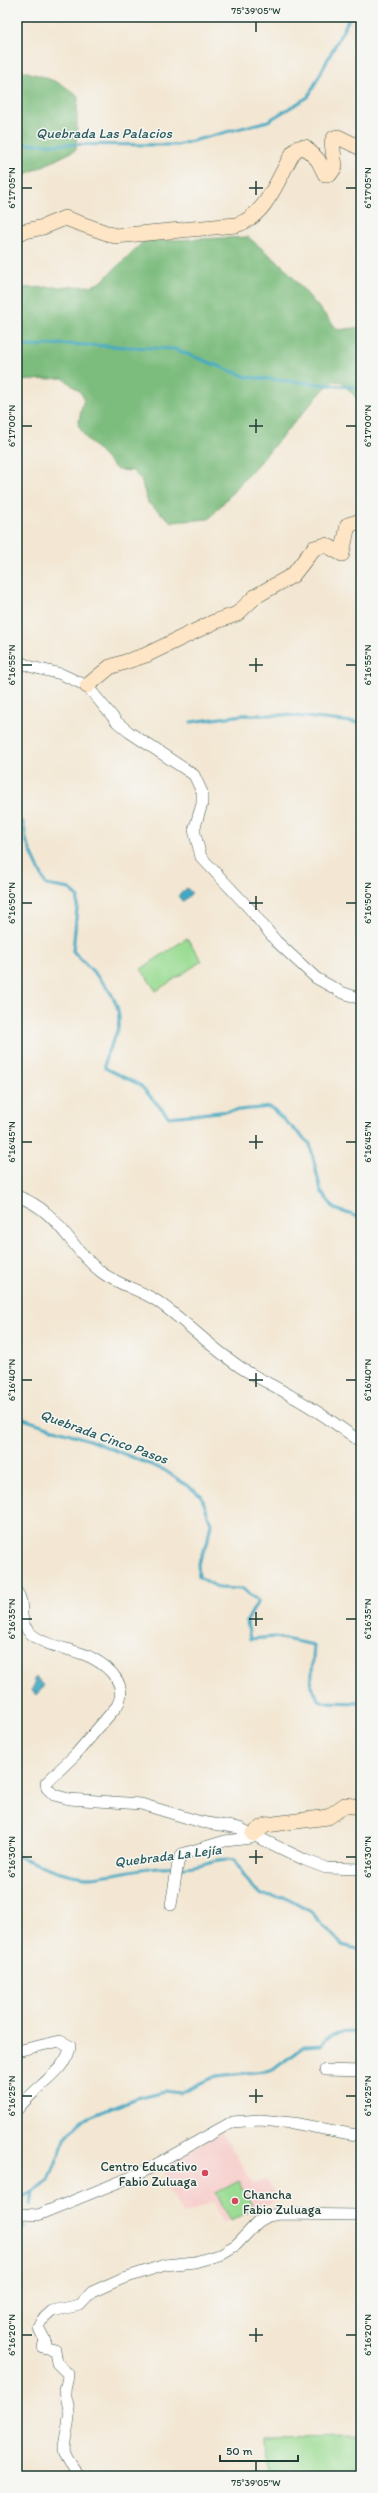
<svg xmlns="http://www.w3.org/2000/svg" width="378" height="2493" viewBox="0 0 378 2493" font-family="Itim,sans-serif">
  <style>
    .built { fill: #f7d0ce }
    .green { fill: #9adc93; stroke: #5c8c64 }
    .forest { fill: #7bbc7d; stroke: #4d7c58 }
    .water { fill: #43a9c3; stroke: #31737c }
    .lines { fill: none; stroke-linecap: round; stroke-linejoin: round }
    .stream { stroke: #43a9c3; stroke-width: 3 }
    .street-casing { stroke: #3f564c; stroke-width: 12 }
    .secondary-casing { stroke: #3f564c; stroke-width: 16 }
    .street { stroke: #fff; stroke-width: 11 }
    .secondary { stroke: #fee5c5; stroke-width: 15 }
    .ticks { fill: none; stroke: #1f3d34; stroke-width: 1.5 }
    .poi-dot { fill: #d1495b; stroke: #f6f6f2; stroke-width: 1.5 }
    .labels { text-anchor: middle; dominant-baseline: central; stroke-width: 3; stroke-linejoin: round; paint-order: stroke }
    .poi-label { font-size: 13px; fill: #1f3d34; stroke: #f6f6f2; text-anchor: end }
    .water-label { font-size: 14px; font-style: italic; fill: #2a5d5f; stroke: #f6f6f2 }
    .neatline { fill: none; stroke: #1f3d34; stroke-width: 1.5 }
    .ticks-label { font-size: 10px; text-anchor: middle; fill: #1f3d34 }
  </style>
  <rect width="100%" height="100%" fill="#f6f6f2"/>
  <filter id="ink" filterUnits="userSpaceOnUse"><feTurbulence type="fractalNoise" baseFrequency=".025" numOctaves="2"/><feDisplacementMap in="SourceGraphic" scale="8" xChannelSelector="R" yChannelSelector="G"/><feConvolveMatrix kernelMatrix="1 2 1 2 8 2 1 2 1" color-interpolation-filters="sRGB"/></filter>
  <filter id="wash" filterUnits="userSpaceOnUse"><feTurbulence type="fractalNoise" baseFrequency=".012" numOctaves="4" result="noise"/><feDisplacementMap in="SourceGraphic" scale="16" xChannelSelector="R" yChannelSelector="G"/><feGaussianBlur stdDeviation="0.9" result="paint"/><feColorMatrix in="noise" values="0 0 0 0 0 0 0 0 0 0 0 0 0 0 0 0 0 1.4 0 .05"/><feComposite in="paint" operator="in"/></filter>
  <g filter="url(#wash)">
    <rect width="100%" height="100%" fill="#f3e7d3"/>
    <!-- built -->
    <polygon class="built" points="222,2132 253,2184 267,2179 277,2201 223,2223 213,2201 184,2214 166,2186 169,2184 162,2167"/>
    <!-- green -->
    <g class="green">
      <polygon points="187,938 202,961 156,991 141,969"/>
      <polygon points="239,2181 254,2209 231,2221 216,2193"/>
      <polygon points="361,2437 361,2476 268,2476 266,2438"/>
    </g>
    <!-- forest -->
    <g class="forest">
      <path d="M17,69C37,75 64,81 78,97L76,150L20,177H17Z"/>
      <polygon points="248,237 284,267 338,330 361,327 361,435 357,430 358,400 342,382 334,381 324,389 209,519 172,522 148,503 141,480 133,471 117,470 86,438 78,425 84,398 80,392 63,378 17,381 17,288 91,286 101,282 144,241"/>
    </g>
    <!-- water -->
    <g class="water">
      <polygon points="187,888 192,893 183,902 178,896"/>
      <polygon points="36,1677 44,1685 37,1695 31,1691 35,1683 33,1681"/>
    </g>
    <g class="lines">
      <!-- stream -->
      <g class="stream">
        <polyline points="17,144 177,145 268,121 308,97 350,17"/>
        <polyline points="17,347 64,344 174,349 247,377 361,388"/>
        <polyline points="191,722 243,715 286,715 361,723"/>
        <path d="M17,819L23,822L27,843L46,885L70,889L78,898L73,951C93,973 130,1000 116,1034C111,1047 104,1054 105,1068L140,1085L169,1117L270,1107L310,1144L321,1192L335,1209L361,1218"/>
        <polyline points="17,1417 89,1440 164,1470 201,1495 211,1523 207,1544 198,1563 199,1577 219,1588 243,1589 258,1601 247,1621 250,1639 275,1637 314,1645 311,1687 321,1702 361,1703"/>
        <path d="M17,1856C36,1864 70,1878 90,1877C119,1875 146,1865 175,1867"/>
        <path d="M180,1867C199,1869 216,1856 234,1860L252,1887L262,1895L284,1897L311,1912L342,1945L361,1950"/>
        <path d="M17,2199L33,2192L49,2181L65,2139L82,2120L137,2098L165,2091L180,2093L216,2076L273,2070L304,2046L321,2045C332,2030 344,2032 361,2032"/>
        <polyline points="31,2205 33,2192"/>
        <polyline points="17,2233 26,2227"/>
      </g>
    </g>
  </g>
  <g filter="url(#ink)">
    <g class="lines">
      <defs>
        <g id="street">
          <polyline points="17,661 32,667 61,674 87,686 117,722 129,732 194,775 202,792 202,804 194,830 201,857 249,908 276,941 316,978 341,992 361,999"/>
          <path d="M17,1196C61,1212 67,1246 101,1272C118,1285 139,1289 157,1301C187,1322 212,1349 243,1369C259,1379 277,1387 293,1397C317,1410 339,1426 361,1442"/>
          <path d="M17,1592C26,1604 17,1620 29,1632C47,1649 72,1647 92,1658C109,1667 129,1685 117,1706L76,1754L46,1783L47,1788L54,1795L69,1799L141,1804L201,1822L239,1828L305,1860L326,1868L361,1869"/>
          <polyline points="171,1905 178,1863 182,1854 225,1841 251,1838 253,1834"/>
          <path d="M17,2051L60,2041L70,2046C69,2069 31,2090 17,2110"/>
          <polyline points="325,2070 361,2071"/>
          <polyline points="17,2219 22,2214 38,2215 141,2173 232,2122 260,2120 293,2123 361,2136"/>
          <path d="M80,2476C55,2446 66,2449 69,2417C70,2406 65,2397 65,2390C66,2384 68,2380 68,2374L57,2363L55,2350L43,2347L45,2340L38,2327L41,2321L52,2311L80,2305L92,2292L121,2279L165,2265L195,2262L219,2255L236,2245L258,2222L268,2216L279,2214L361,2215"/>
        </g>
        <g id="secondary">
          <path d="M17,233L43,227L65,218L115,236L236,225C266,217 278,178 293,153L298,148L305,147L318,160L325,174H330L335,167L332,142L334,138L338,137L361,148"/>
          <polyline points="87,686 110,667 146,655 214,622 237,614 256,596 293,575 314,548 326,545 342,554 348,525 361,521"/>
          <polyline points="253,1834 266,1825 328,1817 345,1805 361,1807"/>
        </g>
      </defs>
      <!-- street casing -->
      <use href="#street" class="street-casing"/>
      <!-- secondary casing -->
      <use href="#secondary" class="secondary-casing"/>
      <!-- street -->
      <use href="#street" class="street"/>
      <!-- secondary -->
      <use href="#secondary" class="secondary"/>
    </g>
  </g>
  <!-- ticks -->
  <path class="ticks" d="M256,22V32M256,181V195M22,188H32M249,188H263M346,188H356M256,419V433M22,426H32M249,426H263M346,426H356M256,658V672M22,665H32M249,665H263M346,665H356M256,896V910M22,903H32M249,903H263M346,903H356M256,1135V1149M22,1142H32M249,1142H263M346,1142H356M256,1373V1387M22,1380H32M249,1380H263M346,1380H356M256,1612V1626M22,1619H32M249,1619H263M346,1619H356M256,1850V1864M22,1857H32M249,1857H263M346,1857H356M256,2089V2103M22,2096H32M249,2096H263M346,2096H356M256,2328V2342M22,2335H32M249,2335H263M346,2335H356M256,2461V2471"/>
  <!-- markers -->
  <g class="poi-dot">
    <circle cx="205" cy="2173" r="4"/>
    <circle cx="235" cy="2201" r="4"/>
  </g>
  <g class="labels">
    <!-- poi labels -->
    <g class="poi-label">
      <text x="197" y="2166">Centro Educativo<tspan x="197" dy="15">Fabio Zuluaga</tspan></text>
      <text x="243" y="2194" text-anchor="start">Chancha<tspan x="243" dy="15">Fabio Zuluaga</tspan></text>
    </g>
    <!-- water labels -->
    <g class="water-label">
      <text x="104" y="133">Quebrada Las Palacios</text>
      <text transform="translate(104 1437) rotate(20)">Quebrada Cinco Pasos</text>
      <text transform="translate(168 1856) rotate(-7)">Quebrada La Lejía</text>
    </g>
  </g>
  <!-- margin -->
  <rect width="378" height="2493" fill="none" stroke="#f6f6f2" stroke-width="44"/>
  <!-- scale -->
  <path d="M220 2455v6h78v-6" fill="none" stroke="#1f3d34" stroke-width="2"/>
  <text x="226" y="2455" font-size="12" fill="#1f3d34" stroke="#f6f6f2" stroke-width="3" paint-order="stroke">50 m</text>
  <rect x="22" y="22" width="334" height="2449" class="neatline"/>
  <g class="ticks-label">
    <text x="256" y="14">75°39'05"W</text>
    <text transform="translate(11 188) rotate(-90)" y="4">6°17'05"N</text>
    <text transform="translate(367 188) rotate(-90)" y="4">6°17'05"N</text>
    <text transform="translate(11 426) rotate(-90)" y="4">6°17'00"N</text>
    <text transform="translate(367 426) rotate(-90)" y="4">6°17'00"N</text>
    <text transform="translate(11 665) rotate(-90)" y="4">6°16'55"N</text>
    <text transform="translate(367 665) rotate(-90)" y="4">6°16'55"N</text>
    <text transform="translate(11 903) rotate(-90)" y="4">6°16'50"N</text>
    <text transform="translate(367 903) rotate(-90)" y="4">6°16'50"N</text>
    <text transform="translate(11 1142) rotate(-90)" y="4">6°16'45"N</text>
    <text transform="translate(367 1142) rotate(-90)" y="4">6°16'45"N</text>
    <text transform="translate(11 1380) rotate(-90)" y="4">6°16'40"N</text>
    <text transform="translate(367 1380) rotate(-90)" y="4">6°16'40"N</text>
    <text transform="translate(11 1619) rotate(-90)" y="4">6°16'35"N</text>
    <text transform="translate(367 1619) rotate(-90)" y="4">6°16'35"N</text>
    <text transform="translate(11 1857) rotate(-90)" y="4">6°16'30"N</text>
    <text transform="translate(367 1857) rotate(-90)" y="4">6°16'30"N</text>
    <text transform="translate(11 2096) rotate(-90)" y="4">6°16'25"N</text>
    <text transform="translate(367 2096) rotate(-90)" y="4">6°16'25"N</text>
    <text transform="translate(11 2335) rotate(-90)" y="4">6°16'20"N</text>
    <text transform="translate(367 2335) rotate(-90)" y="4">6°16'20"N</text>
    <text x="256" y="2486">75°39'05"W</text>
  </g>
</svg>
